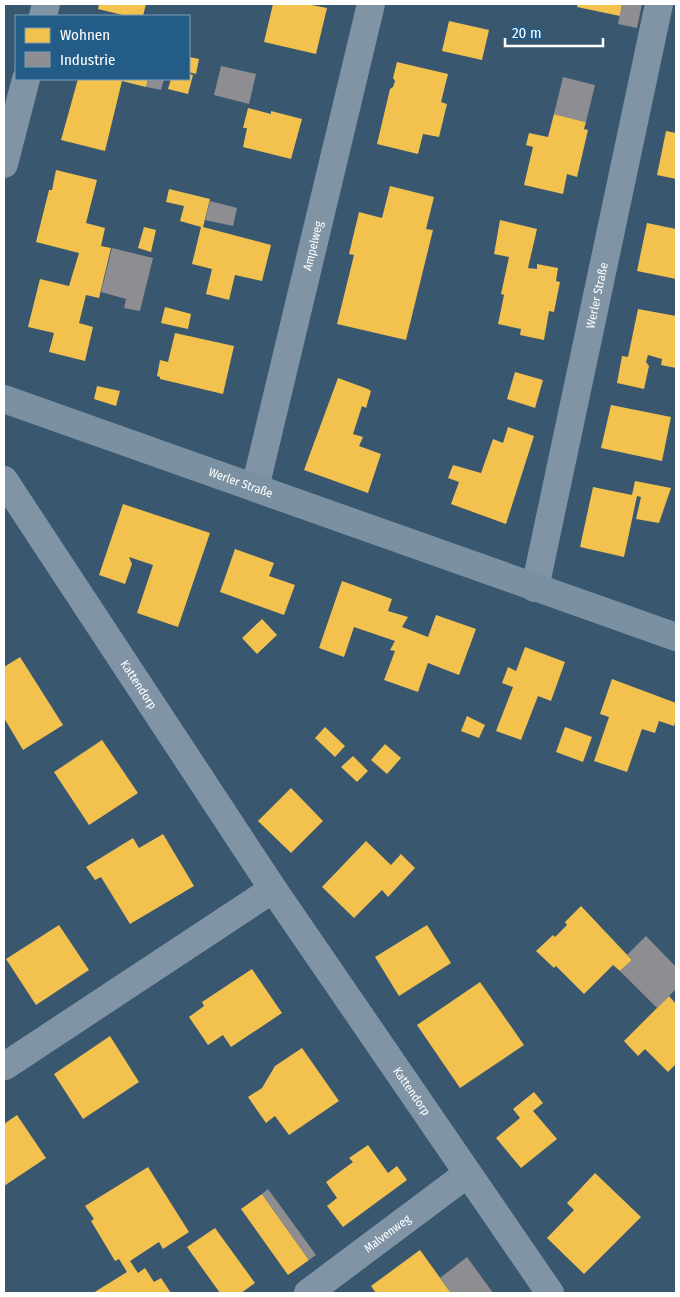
<svg xmlns="http://www.w3.org/2000/svg" width="680" height="1297" viewBox="0 0 680 1297" font-family="'Fira Sans Condensed',sans-serif">
  <style>
    .homes { fill: #f2c14e }
    .industry { fill: #8d8d92 }
    .lines { fill: none; stroke-linecap: round; stroke-linejoin: round }
    .minor { stroke: #8094a6; stroke-width: 28 }
    .secondary { stroke: #7b91a1; stroke-width: 28 }
    .labels { text-anchor: middle; dominant-baseline: central; stroke-width: 5; stroke-linejoin: round; paint-order: stroke }
    .street-label { font-size: 12px; fill: #fff; stroke: #235c86 }
  </style>
  <rect width="100%" height="100%" fill="#395870"/>
  <!-- homes -->
  <g class="homes">
    <polygon points="99,4 146,4 143,16 127,16 98,9"/>
    <polygon points="273,4 307,4 327,8 316,54 264,42"/>
    <polygon points="578,4 622,4 620,16 577,7"/>
    <polygon points="449,21 489,30 482,60 442,51"/>
    <polygon points="189,57 199,59 196,74 189,72"/>
    <polygon points="397,62 448,74 441,102 447,104 439,137 423,134 418,154 377,144 390,89 393,87 395,81 393,78"/>
    <polygon points="189,74 193,75 188,94 168,89 171,79 189,79"/>
    <polygon points="78,79 148,80 146,87 122,81 105,151 61,140"/>
    <polygon points="248,108 271,114 271,111 302,119 291,159 243,147 247,128 243,128"/>
    <polygon points="554,114 586,122 584,129 588,130 577,177 567,174 563,194 524,185 533,147 526,145 529,133 548,137"/>
    <polygon points="666,131 676,133 676,179 657,175"/>
    <polygon points="56,170 97,180 86,223 105,228 101,246 111,248 99,298 86,295 79,323 93,327 85,361 49,352 54,333 28,327 40,279 69,286 79,253 36,242 49,190 52,190"/>
    <polygon points="390,186 434,197 426,229 433,230 406,340 337,324 354,255 349,254 359,212 382,218"/>
    <polygon points="169,189 210,199 203,227 271,245 262,281 235,275 229,300 206,294 212,269 192,264 201,227 180,221 184,206 166,202"/>
    <polygon points="500,220 537,229 528,268 537,269 537,264 558,268 556,281 560,282 554,312 549,311 544,340 520,335 521,329 498,324 504,295 501,294 509,257 494,254"/>
    <polygon points="647,223 676,229 676,279 637,271"/>
    <polygon points="144,227 156,230 151,252 138,248"/>
    <polygon points="165,307 191,314 188,329 161,323"/>
    <polygon points="638,309 676,316 676,368 661,365 662,359 648,355 646,362 649,366 644,389 617,383 622,356 628,357"/>
    <polygon points="175,333 234,346 223,394 160,379 160,377 157,376 160,360 168,362"/>
    <polygon points="515,372 543,380 535,408 507,399"/>
    <polygon points="338,378 368,389 371,391 366,408 362,406 353,434 363,437 359,446 381,454 368,493 304,470"/>
    <polygon points="97,386 120,391 116,406 94,399"/>
    <polygon points="611,405 671,417 662,461 601,448"/>
    <polygon points="508,427 534,436 506,524 451,504 459,482 448,478 453,465 481,473 493,439 503,443"/>
    <polygon points="635,481 671,488 659,523 636,519 641,497 637,496 624,557 580,547 593,487 632,495"/>
    <polygon points="123,504 210,533 178,627 137,613 153,565 129,557 132,564 125,584 99,575"/>
    <polygon points="235,549 274,563 269,576 295,585 284,615 220,592"/>
    <polygon points="342,581 392,599 388,611 408,617 402,627 428,637 436,615 476,629 459,675 428,663 418,692 384,680 395,651 390,650 395,641 354,627 344,657 319,648"/>
    <polygon points="262,619 277,635 257,654 242,638"/>
    <polygon points="525,647 565,662 551,701 538,696 521,740 496,731 513,687 502,683 508,667 516,671"/>
    <polygon points="20,657 63,725 23,750 4,718 4,667"/>
    <polygon points="612,679 676,703 676,719 674,726 659,721 655,733 642,729 627,772 594,761 609,717 600,714"/>
    <polygon points="467,716 485,725 479,738 461,731"/>
    <polygon points="325,727 345,746 335,757 315,738"/>
    <polygon points="565,727 592,737 583,762 556,752"/>
    <polygon points="102,740 138,793 89,825 54,772"/>
    <polygon points="385,744 401,758 387,774 371,760"/>
    <polygon points="353,756 368,771 357,782 341,767"/>
    <polygon points="291,788 323,821 291,853 258,821"/>
    <polygon points="163,834 194,886 130,924 101,877 95,880 86,867 133,838 139,848"/>
    <polygon points="366,841 391,865 401,854 415,868 388,897 382,890 354,918 322,887"/>
    <polygon points="581,906 632,960 620,971 613,965 584,994 556,966 554,968 536,951 553,935 555,937 567,925 565,922"/>
    <polygon points="59,925 89,970 36,1005 6,959"/>
    <polygon points="427,925 451,963 399,996 375,957"/>
    <polygon points="252,969 282,1013 231,1047 223,1035 208,1045 189,1017 204,1006 202,1002"/>
    <polygon points="480,982 524,1045 460,1088 417,1025"/>
    <polygon points="669,996 676,1004 676,1064 668,1072 645,1049 638,1056 624,1041"/>
    <polygon points="110,1036 139,1082 83,1119 54,1074"/>
    <polygon points="302,1048 339,1101 289,1135 275,1116 266,1123 248,1097 262,1088 275,1066"/>
    <polygon points="534,1092 543,1103 533,1111 557,1139 521,1168 496,1138 520,1118 513,1109"/>
    <polygon points="17,1115 46,1158 4,1186 4,1124"/>
    <polygon points="368,1145 388,1173 397,1166 407,1180 343,1227 327,1206 337,1198 326,1182 353,1162 349,1158"/>
    <polygon points="148,1167 189,1232 163,1249 159,1242 130,1261 138,1273 145,1268 154,1282 161,1278 171,1293 93,1293 127,1272 119,1259 115,1261 91,1221 94,1219 85,1206"/>
    <polygon points="595,1173 641,1217 584,1274 547,1238 574,1210 567,1203"/>
    <polygon points="262,1194 309,1260 288,1275 241,1209"/>
    <polygon points="215,1228 255,1283 241,1293 220,1293 187,1247"/>
    <polygon points="420,1250 451,1293 376,1293 371,1286"/>
  </g>
  <!-- industry -->
  <g class="industry">
    <polygon points="622,4 642,4 637,28 618,24"/>
    <polygon points="221,66 256,74 249,104 214,95"/>
    <polygon points="563,77 595,85 586,122 554,114"/>
    <polygon points="148,79 164,79 161,90 146,87"/>
    <polygon points="210,201 237,208 233,226 205,220"/>
    <polygon points="112,248 153,258 140,311 124,308 126,299 101,292"/>
    <polygon points="646,936 676,967 676,989 657,1008 620,971 632,960 627,955"/>
    <polygon points="268,1189 316,1255 309,1260 262,1194"/>
    <polygon points="467,1257 493,1293 451,1293 440,1278"/>
  </g>
  <g class="lines">
    <!-- minor -->
    <g class="minor">
      <polyline points="43,16 46,4"/>
      <polyline points="4,164 26,79"/>
      <path id="s1" d="M4,480L273,889L550,1293"/>
      <path id="s2" d="M255,488L371,4"/>
      <path id="s3" d="M535,588L659,4"/>
      <polyline points="5,1066 273,889"/>
      <path id="s4" d="M308,1293L467,1174"/>
    </g>
    <!-- secondary -->
    <path class="secondary" id="s5" d="M4,399L676,637"/>
  </g>
  <g class="labels">
    <!-- street labels -->
    <g class="street-label">
      <text stroke="none"><textPath href="#s2" startOffset="249">Ampelweg</textPath></text>
      <text stroke="none"><textPath href="#s3" startOffset="299">Werler Straße</textPath></text>
      <text stroke="none"><textPath href="#s5" startOffset="251">Werler Straße</textPath></text>
      <text stroke="none"><textPath href="#s1" startOffset="245">Kattendorp</textPath></text>
      <text stroke="none"><textPath href="#s1" startOffset="735">Kattendorp</textPath></text>
      <text stroke="none"><textPath href="#s4" startOffset="99">Malvenweg</textPath></text>
    </g>
  </g>
  <!-- border -->
  <rect width="680" height="1297" fill="none" stroke="#ffffff" stroke-width="10"/>
  <!-- legend -->
  <rect x="15" y="15" width="175" height="65" fill="#235c86" stroke="#7b9db6"/>
  <rect x="25" y="28" width="25" height="15" fill="#f2c14e" stroke="#7b9db6"/>
  <text x="60" y="40" font-size="15" fill="#ffffff">Wohnen</text>
  <rect x="25" y="52" width="25" height="15" fill="#8d8d92" stroke="#7b9db6"/>
  <text x="60" y="65" font-size="15" fill="#ffffff">Industrie</text>
  <!-- scale -->
  <path d="M505 38v8h98v-8" fill="none" stroke="#ffffff" stroke-width="2.5"/>
  <text x="512" y="38" font-size="15" fill="#ffffff" stroke="#235c86" stroke-width="4" paint-order="stroke">20 m</text>
</svg>
